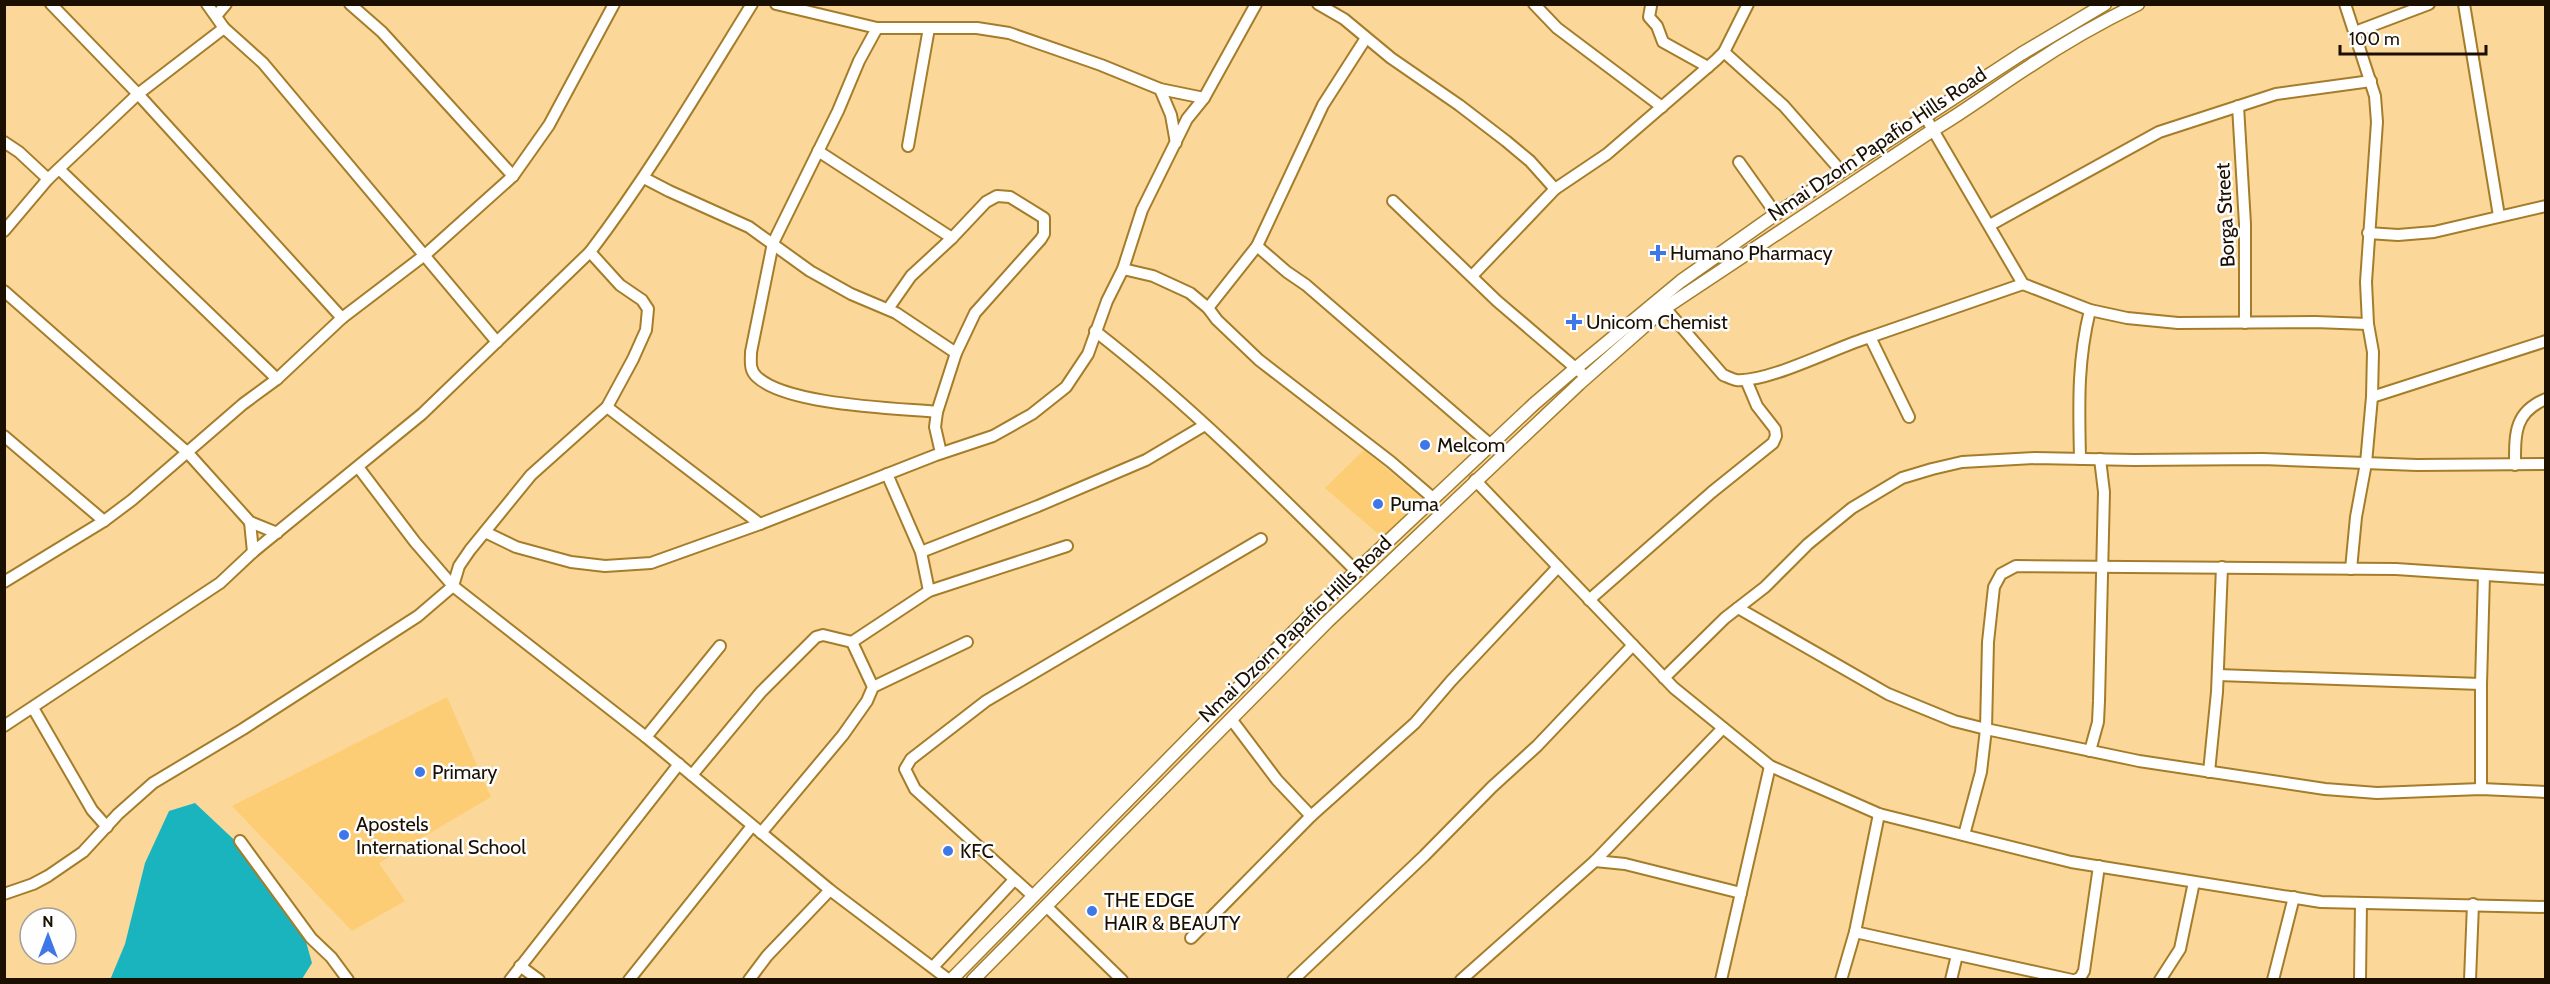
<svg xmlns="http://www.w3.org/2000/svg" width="2550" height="984" viewBox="0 0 2550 984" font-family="Cabin,sans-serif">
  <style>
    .built { fill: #fccd74 }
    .water { fill: #1ab4be }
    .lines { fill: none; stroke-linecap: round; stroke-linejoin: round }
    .minor-casing { stroke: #a57d2a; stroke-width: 14 }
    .tertiary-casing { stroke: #a57d2a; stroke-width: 15 }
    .minor { stroke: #fff; stroke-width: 10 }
    .tertiary { stroke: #fff; stroke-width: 12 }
    .poi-dot { fill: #3e78e8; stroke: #fefefe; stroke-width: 2 }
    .labels { text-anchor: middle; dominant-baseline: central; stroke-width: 5; stroke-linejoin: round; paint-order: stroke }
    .street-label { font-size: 20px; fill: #1b0f00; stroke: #fefefe }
    .poi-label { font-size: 20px; fill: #1b0f00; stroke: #fefefe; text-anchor: start }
  </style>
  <rect width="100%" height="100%" fill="#fbd89a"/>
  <!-- built -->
  <g class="built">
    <polygon points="1364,450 1425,501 1384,539 1325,488"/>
    <polygon points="447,697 491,797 379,863 405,901 352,931 232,806"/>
  </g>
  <!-- water -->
  <polygon class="water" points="195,803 246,851 305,938 312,963 302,979 110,980 125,944 145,863 169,811"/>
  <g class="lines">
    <defs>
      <g id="minor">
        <polyline points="51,4 138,94 342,318"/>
        <polyline points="207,4 224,28 263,63 497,342"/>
        <polyline points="350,4 382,32 513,176"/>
        <polyline points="776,4 877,28 977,28 1009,33 1101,65 1160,89 1204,98"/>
        <polyline points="1318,4 1344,19 1391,58 1459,105 1506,141 1530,161 1555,189"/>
        <polyline points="1534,4 1557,28 1662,107"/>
        <polyline points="2345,4 2375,96 2377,122 2366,282 2368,324 2373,352 2372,397 2366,463 2356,517 2351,569"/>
        <polyline points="2464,4 2499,216"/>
        <polyline points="1651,6 1649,17 1657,26 1663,42 1708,67"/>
        <polyline points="216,16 226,4"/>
        <path d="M877,28L859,61L838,111L773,243L751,352C751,361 749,370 757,377C787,405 894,408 937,412"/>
        <polyline points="2355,32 2429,4"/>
        <polyline points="1724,52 1784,106 1841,171"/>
        <polyline points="1160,89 1171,115 1176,143"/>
        <polyline points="2238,106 2245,224 2245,323"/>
        <polyline points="1926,118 2023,284 2090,310 2127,318 2178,323 2315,322 2368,324"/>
        <polyline points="4,142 19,152 48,179"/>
        <polyline points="908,146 929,28"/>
        <polyline points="818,151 952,238"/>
        <polyline points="1739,162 1776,214"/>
        <polyline points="59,169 277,379"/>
        <polyline points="644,178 669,191 749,227 810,271 851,294 896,313 956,353"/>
        <polyline points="1393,201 1497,301 1586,377"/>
        <polyline points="1990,225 2159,132 2276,94 2371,81"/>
        <polyline points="4,231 48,179 138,94 224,28"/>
        <polyline points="2368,233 2398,235 2434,232 2546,206"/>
        <polyline points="1257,246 1287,272 1306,285 1491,445"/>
        <polyline points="1123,269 1153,276 1190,293 1208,308 1217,320 1259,360 1391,462 1434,499"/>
        <polyline points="1472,276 1555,189 1607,154 1716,60 1724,52 1748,4"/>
        <polyline points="4,291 188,453 250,522 277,533"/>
        <polyline points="1208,308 1257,246 1323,105 1366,38"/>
        <path d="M1665,308L1723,375C1728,377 1732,379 1736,380C1768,383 1836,347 1870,337L1909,417"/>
        <polyline points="888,309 911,276 952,238 986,202 997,196 1010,197 1044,218 1044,234 1041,239 975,313 956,353 937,412 935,427 941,453"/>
        <path d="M1095,331C1189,404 1273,488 1357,572"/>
        <polyline points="1870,337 2023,284"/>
        <polyline points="2372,397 2546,341"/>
        <polyline points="607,407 760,524"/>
        <polyline points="4,436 104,521"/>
        <path d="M2080,459C2079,406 2077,363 2090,310"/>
        <path d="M2515,465C2515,434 2514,412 2546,399"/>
        <polyline points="358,467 415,542 453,586 646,737 830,890 949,980"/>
        <polyline points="887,474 921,552 929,591"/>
        <polyline points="1475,480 1674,688 1770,766 1879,814 2071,862 2321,902 2546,907"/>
        <polyline points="250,522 253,552"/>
        <polyline points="485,532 516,547 571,562 605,566 651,563 760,524 936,455 993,436 1032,414 1066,387 1088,354 1107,301 1123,269 1142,210 1187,119 1204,98 1256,4"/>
        <polyline points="921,552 1038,506 1146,460 1205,425"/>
        <polyline points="4,582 104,521 132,500 243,404 277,379 342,318 426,254 513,176 549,125 614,4"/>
        <polyline points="1589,600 1712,492 1773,443 1776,436 1775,429 1757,406 1746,380"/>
        <polyline points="1738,608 1888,694 1954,721 1986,729 2139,761 2325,789 2377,793 2481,789 2546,792"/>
        <polyline points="852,642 929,591 1067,546"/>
        <polyline points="2218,675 2481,684"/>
        <polyline points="1664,678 1725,618 1765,587 1808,544 1852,508 1902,478 1932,469 1962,462 2035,458 2134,460 2263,459 2417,465 2546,464"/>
        <polyline points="873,687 967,642"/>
        <polyline points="33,708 92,810 107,827"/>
        <polyline points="1231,719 1277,780 1311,816"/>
        <path d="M4,726L220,583L253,552L422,414L590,252C650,173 700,88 752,4"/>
        <polyline points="646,737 720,646"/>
        <polyline points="2090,751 2098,722 2099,701 2104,492 2100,459"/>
        <polyline points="2209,772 2217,692 2222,567"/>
        <polyline points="692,775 761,692 816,637 823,635 852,642 873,687 867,701 843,735 761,833"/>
        <polyline points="2481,789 2481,684 2484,575"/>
        <polyline points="1964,835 1981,772 1986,729 1988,642 1994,587 2001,574 2016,566 2396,569 2546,579"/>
        <polyline points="240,841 311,938 331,957 348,980"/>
        <polyline points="1595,861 1723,728"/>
        <polyline points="4,894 33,884 48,876 83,852 118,814 153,783 243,729 418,616 453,586 459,566 470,550 531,475 607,407 633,359 646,330 648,309 642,300 620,285 590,252"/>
        <polyline points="1033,896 915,789 905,769 911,759 986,701 1261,539"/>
        <polyline points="1046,906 1122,980"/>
        <polyline points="1855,932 2072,980"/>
        <polyline points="1191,938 1311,816 1415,723 1451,681 1558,567"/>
        <polyline points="520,966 539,980"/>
        <polyline points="933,967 1014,880"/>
        <polyline points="510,980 679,764"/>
        <polyline points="629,980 752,826"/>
        <polyline points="749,980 767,956 830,890"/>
        <polyline points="1293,980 1424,856 1492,787 1537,746 1633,645"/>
        <polyline points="1461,980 1595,861 1625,864 1741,893"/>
        <polyline points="1721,980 1770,766"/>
        <polyline points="1841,980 1855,932 1879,814"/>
        <polyline points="1951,980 1957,955"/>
        <polyline points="2075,980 2080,978 2084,971 2099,866"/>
        <polyline points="2160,980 2180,949 2194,882"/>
        <polyline points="2273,980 2294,897"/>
        <polyline points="2360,980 2361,903"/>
        <polyline points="2470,980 2473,904"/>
      </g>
      <g id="tertiary">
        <polyline points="951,980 1315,610 1534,404 1576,368 1681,281 1776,214 2021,54 2105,4"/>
        <path d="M973,980L1327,622L1579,384L1665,308L1933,130C1967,110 1997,87 2030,66C2064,43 2101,22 2138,4"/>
      </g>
    </defs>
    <!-- minor casing -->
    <use href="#minor" class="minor-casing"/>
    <!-- tertiary casing -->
    <use href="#tertiary" class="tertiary-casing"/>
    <!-- minor -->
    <use href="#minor" class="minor"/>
    <!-- tertiary -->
    <use href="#tertiary" class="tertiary"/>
  </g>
  <!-- markers -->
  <g class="poi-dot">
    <path d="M1655 244h6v6h6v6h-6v6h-6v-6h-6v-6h6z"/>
    <path d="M1571 313h6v6h6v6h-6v6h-6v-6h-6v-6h6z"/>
    <circle cx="1425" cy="445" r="6"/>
    <circle cx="1378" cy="504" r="6"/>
    <circle cx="420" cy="772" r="6"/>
    <circle cx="344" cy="835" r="6"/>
    <circle cx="948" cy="851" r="6"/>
    <circle cx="1092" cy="911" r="6"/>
  </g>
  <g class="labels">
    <!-- street labels -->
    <g class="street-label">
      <text transform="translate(1877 144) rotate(-34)">Nmai Dzorn Papafio Hills Road</text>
      <text transform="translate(2225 215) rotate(-93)">Borga Street</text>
      <text transform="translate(1295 629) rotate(-44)">Nmai Dzorn Papafio Hills Road</text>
    </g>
    <!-- poi labels -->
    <g class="poi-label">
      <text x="1670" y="253">Humano Pharmacy</text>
      <text x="1586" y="322">Unicom Chemist</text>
      <text x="1437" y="445">Melcom</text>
      <text x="1390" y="504">Puma</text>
      <text x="432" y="772">Primary</text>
      <text x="356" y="824">Apostels<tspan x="356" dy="23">International School</tspan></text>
      <text x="960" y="851">KFC</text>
      <text x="1104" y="900">THE EDGE<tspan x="1104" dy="23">HAIR &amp; BEAUTY</tspan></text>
    </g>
  </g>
  <!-- border -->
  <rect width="2550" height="984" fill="none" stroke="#1b0f00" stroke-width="12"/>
  <!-- north arrow -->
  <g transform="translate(48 936)"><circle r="28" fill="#fefefe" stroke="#a39e98" stroke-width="1.5"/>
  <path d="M0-4.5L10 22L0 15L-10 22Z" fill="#3e78e8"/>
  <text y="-9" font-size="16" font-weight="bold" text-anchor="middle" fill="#1b0f00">N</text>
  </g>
  <!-- scale -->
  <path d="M2340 45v9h146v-9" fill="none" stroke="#1b0f00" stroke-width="3"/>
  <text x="2349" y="45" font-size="18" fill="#1b0f00" stroke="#fefefe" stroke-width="4.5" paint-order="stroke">100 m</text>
</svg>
